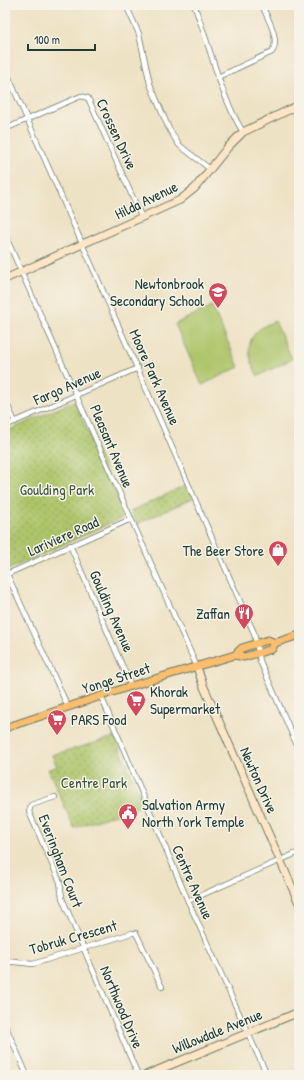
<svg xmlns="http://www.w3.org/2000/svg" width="304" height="1080" viewBox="0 0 304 1080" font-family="'Patrick Hand',sans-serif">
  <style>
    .grass { fill: #aec56a; stroke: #66814f }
    .park { fill: url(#park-dots); stroke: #66814f }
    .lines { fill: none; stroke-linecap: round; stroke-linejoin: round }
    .street-casing { stroke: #677766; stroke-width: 6 }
    .secondary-casing { stroke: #677766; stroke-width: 9 }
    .primary-casing { stroke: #677766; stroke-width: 9 }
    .street { stroke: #fff; stroke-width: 4.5 }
    .secondary { stroke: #fde5c5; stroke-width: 7 }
    .primary { stroke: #fabe6e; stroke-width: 7 }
    .labels { text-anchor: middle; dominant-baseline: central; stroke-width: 3; stroke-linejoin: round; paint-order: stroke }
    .street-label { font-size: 15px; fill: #1f3d34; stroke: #f7f3e8 }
    .poi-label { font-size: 15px; fill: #1f3d34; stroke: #f7f3e8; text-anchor: end }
    .park-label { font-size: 15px; fill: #3c583f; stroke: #f7f3e8 }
  </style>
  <defs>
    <pattern id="park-dots" width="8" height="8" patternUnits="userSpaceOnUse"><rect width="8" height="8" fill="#aec56a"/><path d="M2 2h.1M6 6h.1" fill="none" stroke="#8da158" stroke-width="1.8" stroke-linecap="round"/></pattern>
  </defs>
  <rect width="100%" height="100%" fill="#f7f3e8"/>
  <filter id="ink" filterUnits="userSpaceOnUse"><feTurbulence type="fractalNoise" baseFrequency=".025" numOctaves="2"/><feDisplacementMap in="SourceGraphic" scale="8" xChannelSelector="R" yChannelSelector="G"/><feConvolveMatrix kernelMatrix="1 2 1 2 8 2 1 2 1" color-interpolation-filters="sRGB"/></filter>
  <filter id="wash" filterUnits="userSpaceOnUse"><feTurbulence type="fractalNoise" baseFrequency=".012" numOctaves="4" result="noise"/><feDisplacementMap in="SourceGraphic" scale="16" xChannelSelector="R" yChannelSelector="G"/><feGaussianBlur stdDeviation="0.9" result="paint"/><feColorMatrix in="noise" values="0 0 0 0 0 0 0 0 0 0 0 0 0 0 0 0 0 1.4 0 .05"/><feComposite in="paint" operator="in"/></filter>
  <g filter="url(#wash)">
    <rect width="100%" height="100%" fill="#eee2c4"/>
    <!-- grass -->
    <g class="grass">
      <polygon points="212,306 239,367 202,385 175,324"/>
      <path d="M275,321L292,359L258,376C244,351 245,332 275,321Z"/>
    </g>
    <!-- park -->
    <g class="park">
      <polygon points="74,401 126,516 5,571 5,432"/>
      <polygon points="187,485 193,498 137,524 131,511"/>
      <polygon points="115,737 144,805 74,828 48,769 57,767 52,755"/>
    </g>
  </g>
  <g filter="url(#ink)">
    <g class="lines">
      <defs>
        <g id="street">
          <polyline points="126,5 139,34 150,84 169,129 179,145 210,169"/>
          <path d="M194,5C211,48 219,93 243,132"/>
          <polyline points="5,69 254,633 260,661 299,750"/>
          <path d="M218,77L272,52C281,39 267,18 262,5"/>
          <polyline points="5,129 81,96 88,98 142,218"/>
          <polyline points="5,235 197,667"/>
          <polyline points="5,400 15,422"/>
          <polyline points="5,426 138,368"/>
          <polyline points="70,545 131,686"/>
          <polyline points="7,574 68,707"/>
          <polyline points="5,575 131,519"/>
          <polyline points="101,696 188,901 267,1075"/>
          <polyline points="55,797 31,805 29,812 60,882 62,898 138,1075"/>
          <polyline points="188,901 299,852"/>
          <polyline points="5,961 33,964 132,933 136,933 162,987"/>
          <polyline points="5,1025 27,1075"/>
        </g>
        <g id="secondary">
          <polyline points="5,279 180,200 195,188 228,147 243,132 299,105"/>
          <polyline points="197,667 203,685 299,903"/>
          <polyline points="146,1075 299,1012"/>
        </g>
        <g id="primary">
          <polyline points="235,655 244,657 272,649 275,643"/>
          <polyline points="5,728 131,686 235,655 242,648 268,640 275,643 299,635"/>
        </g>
      </defs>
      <!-- street casing -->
      <use href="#street" class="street-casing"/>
      <!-- secondary casing -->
      <use href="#secondary" class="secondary-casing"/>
      <!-- primary casing -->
      <use href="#primary" class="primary-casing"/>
      <!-- street -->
      <use href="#street" class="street"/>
      <!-- secondary -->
      <use href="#secondary" class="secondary"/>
      <!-- primary -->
      <use href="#primary" class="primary"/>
    </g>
  </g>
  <!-- icons -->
  <defs>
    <symbol id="school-pin" viewBox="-11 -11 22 30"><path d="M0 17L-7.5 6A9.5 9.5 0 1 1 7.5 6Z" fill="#d1495b" stroke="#f7f3e8"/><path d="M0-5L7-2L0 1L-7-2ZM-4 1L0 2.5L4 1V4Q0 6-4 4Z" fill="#fff"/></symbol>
    <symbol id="shop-pin" viewBox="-11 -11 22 30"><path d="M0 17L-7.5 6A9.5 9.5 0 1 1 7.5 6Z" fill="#d1495b" stroke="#f7f3e8"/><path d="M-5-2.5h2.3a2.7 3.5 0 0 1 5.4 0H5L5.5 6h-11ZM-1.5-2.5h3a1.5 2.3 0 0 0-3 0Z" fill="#fff"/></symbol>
    <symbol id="restaurant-pin" viewBox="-11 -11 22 30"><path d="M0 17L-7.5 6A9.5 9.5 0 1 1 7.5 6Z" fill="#d1495b" stroke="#f7f3e8"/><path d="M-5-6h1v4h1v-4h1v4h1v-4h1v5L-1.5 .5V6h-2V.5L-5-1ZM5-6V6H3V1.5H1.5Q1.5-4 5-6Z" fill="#fff"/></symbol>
    <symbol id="supermarket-pin" viewBox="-11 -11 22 30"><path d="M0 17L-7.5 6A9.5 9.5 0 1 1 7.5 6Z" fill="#d1495b" stroke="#f7f3e8"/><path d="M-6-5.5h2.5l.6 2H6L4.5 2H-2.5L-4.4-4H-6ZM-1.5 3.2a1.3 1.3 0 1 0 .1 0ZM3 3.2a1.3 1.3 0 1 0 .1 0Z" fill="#fff"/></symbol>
    <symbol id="civic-pin" viewBox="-11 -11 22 30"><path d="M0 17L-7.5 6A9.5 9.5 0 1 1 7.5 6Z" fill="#d1495b" stroke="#f7f3e8"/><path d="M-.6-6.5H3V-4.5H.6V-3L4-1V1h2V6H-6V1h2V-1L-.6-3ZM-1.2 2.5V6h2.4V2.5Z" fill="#fff"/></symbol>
  </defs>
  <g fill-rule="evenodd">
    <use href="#school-pin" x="207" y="281" width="22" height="30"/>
    <use href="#shop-pin" x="267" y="539" width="22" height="30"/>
    <use href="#restaurant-pin" x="233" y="602" width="22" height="30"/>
    <use href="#supermarket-pin" x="125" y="689" width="22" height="30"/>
    <use href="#supermarket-pin" x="46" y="708" width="22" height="30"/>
    <use href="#civic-pin" x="117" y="802" width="22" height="30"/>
  </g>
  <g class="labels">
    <!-- street labels -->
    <g class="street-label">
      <text transform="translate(117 134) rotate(65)">Crossen Drive</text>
      <text transform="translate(146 200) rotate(-26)">Hilda Avenue</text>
      <text transform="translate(155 377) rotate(66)">Moore Park Avenue</text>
      <text transform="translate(67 386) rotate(-24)">Fargo Avenue</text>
      <text transform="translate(112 446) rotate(67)">Pleasant Avenue</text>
      <text transform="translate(63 536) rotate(-24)">Lariviere Road</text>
      <text transform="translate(112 611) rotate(66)">Goulding Avenue</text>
      <text transform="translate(116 678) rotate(-18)">Yonge Street</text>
      <text transform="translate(259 780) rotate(66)">Newton Drive</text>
      <text transform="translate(61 861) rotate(69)">Everingham Court</text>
      <text transform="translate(193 882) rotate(66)">Centre Avenue</text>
      <text transform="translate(73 937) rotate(-16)">Tobruk Crescent</text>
      <text transform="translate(122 1007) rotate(67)">Northwood Drive</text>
      <text transform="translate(217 1031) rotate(-22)">Willowdale Avenue</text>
    </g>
    <!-- poi labels -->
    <g class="poi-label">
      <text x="204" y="283">Newtonbrook<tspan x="204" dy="17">Secondary School</tspan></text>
      <text x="264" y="550">The Beer Store</text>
      <text x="230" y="613">Zaffan</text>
      <text x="150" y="691" text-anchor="start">Khorak<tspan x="150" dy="17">Supermarket</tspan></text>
      <text x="71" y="719" text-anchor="start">PARS Food</text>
      <text x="142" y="804" text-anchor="start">Salvation Army<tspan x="142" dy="17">North York Temple</tspan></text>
    </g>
    <!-- park labels -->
    <g class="park-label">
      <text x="57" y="489">Goulding Park</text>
      <text x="94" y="782">Centre Park</text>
    </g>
  </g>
  <!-- margin -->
  <rect width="304" height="1080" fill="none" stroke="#f7f3e8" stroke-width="20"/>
  <!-- scale -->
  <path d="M28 44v6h67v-6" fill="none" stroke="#1f3d34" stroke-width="2"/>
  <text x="34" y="44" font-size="12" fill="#1f3d34" stroke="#f7f3e8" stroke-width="3" paint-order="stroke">100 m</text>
</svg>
